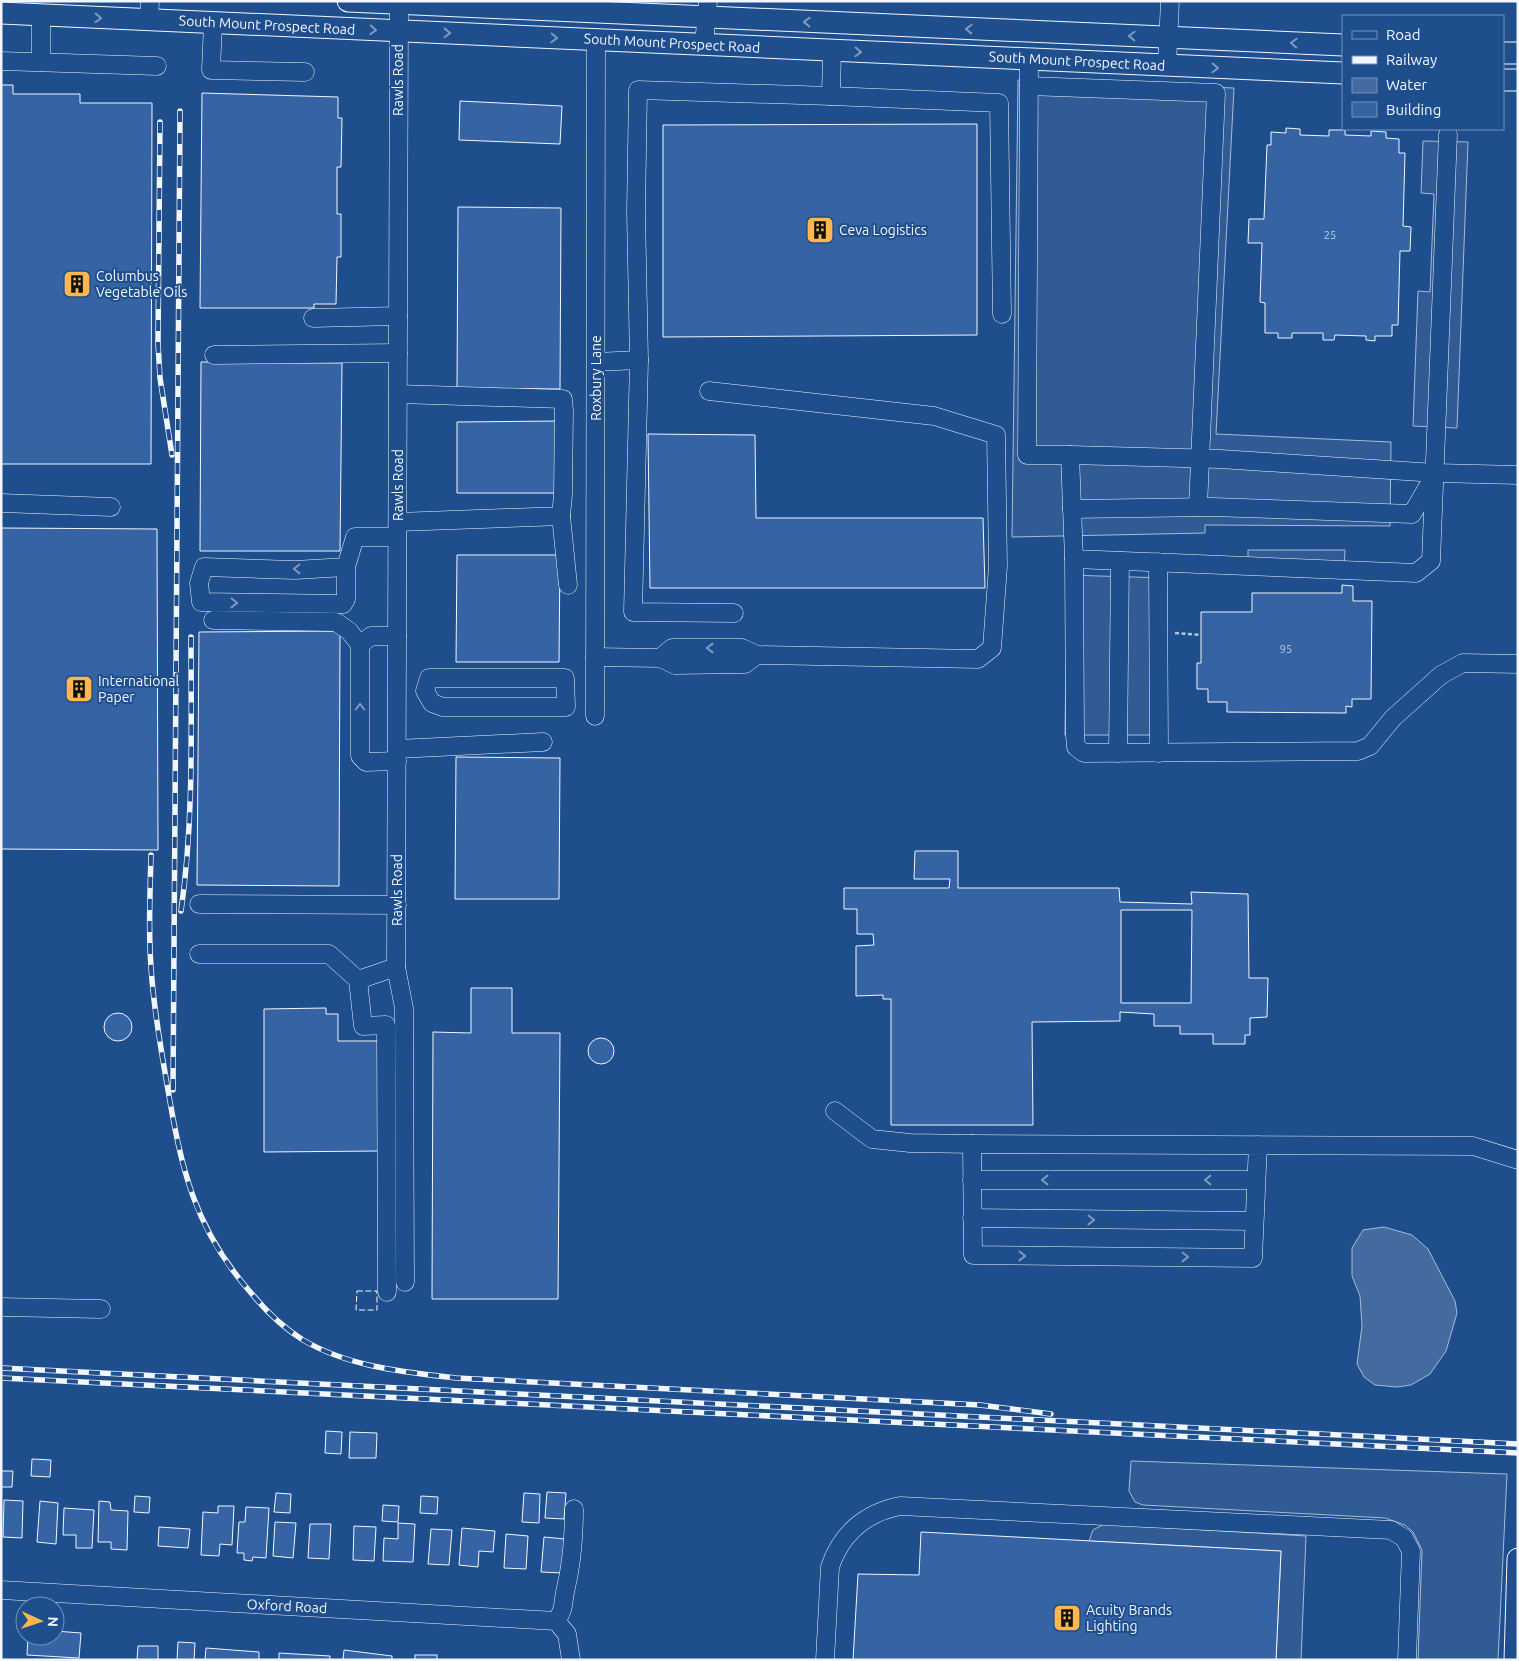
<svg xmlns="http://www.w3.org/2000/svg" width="1519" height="1661" viewBox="0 0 1519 1661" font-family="Ubuntu,sans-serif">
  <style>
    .built { fill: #305b95; stroke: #a8bbd7 }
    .water { fill: #446ba0; stroke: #a8bbd7 }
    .building { fill: #3563a3; stroke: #f2f6ff; fill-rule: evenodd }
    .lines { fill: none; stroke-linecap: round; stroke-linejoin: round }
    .minor-casing { stroke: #f2f6ff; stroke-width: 19 }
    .major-casing { stroke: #f2f6ff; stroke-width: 23 }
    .path { stroke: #b3c4dc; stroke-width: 2.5; stroke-dasharray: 4 2.5; stroke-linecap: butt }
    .minor { stroke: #1f4e8c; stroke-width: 18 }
    .major { stroke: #1f4e8c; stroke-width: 21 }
    .rail-casing { stroke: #f2f6ff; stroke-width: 5.5 }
    .rail { stroke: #1f4e8c; stroke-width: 4; stroke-dasharray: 11; stroke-linecap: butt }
    .fence { stroke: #f2f6ff; stroke-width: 1; stroke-dasharray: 6 2.5; stroke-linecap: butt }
    .oneway { stroke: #7e9ac0 }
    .labels { text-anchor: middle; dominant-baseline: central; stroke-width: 4; stroke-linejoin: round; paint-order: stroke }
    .number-label { font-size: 11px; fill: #c3d1e8 }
    .street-label { font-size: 14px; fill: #f2f6ff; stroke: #1f4e8c }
    .poi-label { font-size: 14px; fill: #f2f6ff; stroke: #1f4e8c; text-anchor: start }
  </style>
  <rect width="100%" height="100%" fill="#1f4e8c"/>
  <!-- built -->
  <g class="built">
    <polygon points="1018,80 1234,88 1216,434 1391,442 1390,526 1205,525 1205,533 1012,537"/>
    <polygon points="1423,141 1468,142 1457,428 1413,426 1418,291 1430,292 1434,194 1421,193"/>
    <polygon points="1248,550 1345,550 1344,571 1248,566"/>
    <polygon points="1067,575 1166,578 1165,735 1065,735"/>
    <polygon points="1131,1461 1507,1474 1498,1660 1418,1660 1422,1550 1413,1532 1405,1525 1385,1518 1143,1505 1135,1502 1129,1491"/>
    <polygon points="1104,1524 1306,1536 1301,1660 1276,1660 1281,1551 1089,1541 1093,1530"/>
  </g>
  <!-- water -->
  <polygon class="water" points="1384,1227 1412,1235 1428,1249 1455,1301 1457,1313 1446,1351 1430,1374 1411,1385 1397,1387 1375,1385 1364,1377 1357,1364 1362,1326 1360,1296 1352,1276 1352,1248 1363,1230"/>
  <!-- building -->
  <g class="building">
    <polygon points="1,85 13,85 13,94 80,94 80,103 152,103 151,464 1,464"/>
    <polygon points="202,93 338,97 338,118 342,118 341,167 337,167 337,214 341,214 341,257 337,257 336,304 314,304 314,308 200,308"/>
    <polygon points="460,101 562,106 560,144 459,140"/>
    <polygon points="977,124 977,335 663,337 663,125"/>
    <polygon points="1286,128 1300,129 1300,135 1329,136 1329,130 1345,130 1345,135 1371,136 1371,131 1386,132 1386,138 1399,139 1399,153 1405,153 1403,226 1411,227 1410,251 1400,251 1398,325 1392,325 1392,336 1375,336 1375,341 1366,340 1366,336 1335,335 1334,340 1323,340 1323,333 1292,333 1292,338 1278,338 1278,333 1265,333 1265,303 1260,302 1262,243 1248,243 1249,219 1264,219 1267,145 1271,145 1271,132 1286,133"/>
    <polygon points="458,207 561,208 560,389 457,388"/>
    <polygon points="201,362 342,363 340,551 200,551"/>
    <polygon points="560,421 560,493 457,493 457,422"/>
    <polygon points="648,434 755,435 756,518 983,518 985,588 650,588"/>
    <polygon points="1,528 157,529 158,850 1,849"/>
    <polygon points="457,555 560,555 559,662 456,662"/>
    <polygon points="1342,585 1353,586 1353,601 1372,601 1371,699 1352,699 1352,707 1346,706 1346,713 1227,712 1227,702 1208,702 1208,689 1197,689 1197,663 1201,663 1201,612 1252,612 1252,593 1342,593"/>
    <polygon points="340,631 339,886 197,885 199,632"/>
    <polygon points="456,757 560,758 559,899 455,899"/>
    <path d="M915,851H958V888H1119L1120,902L1192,904L1191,892L1248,894L1249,978H1268L1267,1017L1250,1018V1035H1245V1044H1213V1034H1180V1026H1154V1014L1120,1012V1021L1032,1022L1033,1125H891V999H883V995L856,996V946L874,945L873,934H857V909H844V888H949L950,879H914ZM1121,910H1192L1191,1003H1121Z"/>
    <polygon points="471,988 512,988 512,1033 560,1033 558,1299 432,1299 433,1032 471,1033"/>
    <polygon points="326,1008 326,1014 338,1014 338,1041 379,1041 379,1151 264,1152 264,1009"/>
    <circle cx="118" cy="1027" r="14"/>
    <circle cx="601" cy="1051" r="13"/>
    <polygon points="326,1431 342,1432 341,1454 325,1453"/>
    <polygon points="350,1432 377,1433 376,1458 349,1458"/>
    <polygon points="32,1459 51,1460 50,1477 31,1476"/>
    <polygon points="1,1471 13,1471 12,1487 1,1487"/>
    <polygon points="547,1492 566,1493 564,1519 545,1518"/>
    <polygon points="276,1493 291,1494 290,1513 274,1512"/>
    <polygon points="524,1493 540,1494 539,1523 522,1522"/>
    <polygon points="135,1496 150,1497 149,1513 134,1512"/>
    <polygon points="421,1496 438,1497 437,1514 420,1513"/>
    <polygon points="4,1500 23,1501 22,1538 3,1537"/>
    <polygon points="40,1501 58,1503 56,1544 37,1542"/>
    <polygon points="99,1501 110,1502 111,1510 128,1511 127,1550 111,1549 111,1542 98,1542"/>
    <polygon points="383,1505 399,1506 398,1522 382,1521"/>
    <polygon points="218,1506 234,1506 232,1545 220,1544 219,1556 201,1555 203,1512 218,1513"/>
    <polygon points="246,1507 269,1508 266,1558 253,1557 252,1561 244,1560 244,1553 237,1553 239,1522 245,1522"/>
    <polygon points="64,1508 94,1510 92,1548 76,1548 76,1535 63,1535"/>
    <polygon points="275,1522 296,1523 293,1558 273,1556"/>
    <polygon points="398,1523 415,1524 413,1562 383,1561 384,1538 398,1539"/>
    <polygon points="310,1524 331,1524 329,1559 308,1558"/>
    <polygon points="354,1526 376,1527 374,1561 353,1560"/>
    <polygon points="159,1527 190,1529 188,1548 158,1546"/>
    <polygon points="462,1528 495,1531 493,1552 479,1551 478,1567 459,1565"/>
    <polygon points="431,1529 452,1530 449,1565 428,1564"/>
    <polygon points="921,1532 1281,1551 1276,1660 853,1660 858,1574 919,1575"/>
    <polygon points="506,1534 528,1536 526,1569 504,1568"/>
    <polygon points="544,1537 565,1539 562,1573 541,1572"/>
    <polygon points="55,1631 81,1633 79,1658 27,1655 28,1636 55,1636"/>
    <polygon points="178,1642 195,1643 194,1660 177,1660"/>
    <polygon points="138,1646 158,1646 158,1660 137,1660"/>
    <polygon points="206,1648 259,1652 259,1660 205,1660"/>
    <polygon points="344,1650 392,1656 392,1660 343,1660"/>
    <polygon points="279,1653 330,1656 330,1660 279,1660"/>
    <rect x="415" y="1655" width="22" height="5"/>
  </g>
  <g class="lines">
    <defs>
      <g id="minor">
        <polyline points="399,4 396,967 404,1008 405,1282"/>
        <polyline points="149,20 150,1"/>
        <polyline points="213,23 211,70 305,72"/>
        <polyline points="704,44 708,1"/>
        <polyline points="1029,59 1027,455 1070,455 1074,559 1416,573 1431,561 1448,134"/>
        <polyline points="1,61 157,66"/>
        <polyline points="41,62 41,15"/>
        <polyline points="1167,65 1170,1"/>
        <polyline points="1029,86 1216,93 1198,507"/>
        <polyline points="831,96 999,103 1002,314"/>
        <polyline points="313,318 398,316"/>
        <polyline points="214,355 398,353"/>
        <polyline points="639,360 636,212 638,90 831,96 832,50"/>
        <polyline points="596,362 639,360 633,612 734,613"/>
        <polyline points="1070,455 1220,459 1436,473 1518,475"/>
        <polyline points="1,503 111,507"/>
        <polyline points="1072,509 1212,507 1412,514 1434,476"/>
        <polyline points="561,516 568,585"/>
        <polyline points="398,522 561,516 563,495 564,410 563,399 398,394"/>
        <polyline points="1074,559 1075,735 1076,747 1084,753 1358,751 1370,746 1393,718 1441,675 1463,663 1518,664"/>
        <polyline points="1158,562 1159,753"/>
        <polyline points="346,567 295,570 204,567 199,583 201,602 343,604 346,599 346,567 355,537 397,537"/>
        <polyline points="213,620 336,622 349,631 360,645 360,756 366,762 397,761"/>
        <polyline points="360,645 371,636 397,636"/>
        <polyline points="595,657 660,658 675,665 745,664 757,655"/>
        <polyline points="660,658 672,648 742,648 757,655 978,659 992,648 998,566 996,435 934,416 709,391"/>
        <polygon points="429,678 565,678 566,707 443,707 432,703 425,691"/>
        <polyline points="595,716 596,40"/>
        <polyline points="397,749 543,742"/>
        <polyline points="1118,753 1120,561"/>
        <polyline points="199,904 397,905"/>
        <polyline points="199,954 329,954 358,980 396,967"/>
        <polyline points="358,980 363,1026 386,1025 387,1292"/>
        <polyline points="835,1111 872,1139 910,1143 972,1144"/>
        <polyline points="1258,1145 1253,1258 973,1255 972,1144 1473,1146 1518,1160"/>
        <polyline points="972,1180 1256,1180"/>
        <polyline points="972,1218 1254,1221"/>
        <polyline points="1,1307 101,1309"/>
        <polyline points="1,1590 556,1621 567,1634 571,1660"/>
        <path d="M556,1621C564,1611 563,1603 565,1592C572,1564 574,1538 574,1509"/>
        <path d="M825,1660L830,1567C841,1534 865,1513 900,1506L1391,1530L1404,1538L1411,1551L1407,1660"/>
      </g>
      <g id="major">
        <polyline points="348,1 1343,45"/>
        <polyline points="1,13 1343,73"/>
        <polyline points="1503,53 1518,53"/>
        <polyline points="1503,80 1518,80"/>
        <polyline points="1515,1660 1518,1559"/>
      </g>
    </defs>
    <!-- minor casing -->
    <use href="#minor" class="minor-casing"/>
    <!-- major casing -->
    <use href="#major" class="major-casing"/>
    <!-- path -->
    <polyline class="path" points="1175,633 1201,635"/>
    <!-- minor -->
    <use href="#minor" class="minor"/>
    <!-- major -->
    <use href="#major" class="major"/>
    <defs>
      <g id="rail">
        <polyline points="160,122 158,343 160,378 172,455"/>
        <path d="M151,855C150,896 148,938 152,980C155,1015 161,1050 167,1084C181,1168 194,1229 252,1294C266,1311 284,1328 303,1340C349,1367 404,1372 456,1378L980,1405L1051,1414"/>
        <path d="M181,911C194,820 191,729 191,637"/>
        <polyline points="173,1090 180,111"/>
        <polyline points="1,1368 1518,1444"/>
        <polyline points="1,1378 1518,1453"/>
      </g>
    </defs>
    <!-- rail casing -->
    <use href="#rail" class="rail-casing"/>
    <!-- rail -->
    <use href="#rail" class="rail"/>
    <!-- fence -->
    <polygon class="fence" points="357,1291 377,1291 377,1310 356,1310"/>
  </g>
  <!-- one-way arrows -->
  <defs><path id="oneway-chevron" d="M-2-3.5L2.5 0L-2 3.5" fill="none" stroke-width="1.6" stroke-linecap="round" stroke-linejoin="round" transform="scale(1.25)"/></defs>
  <g class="oneway">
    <use href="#oneway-chevron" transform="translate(98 18) rotate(3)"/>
    <use href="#oneway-chevron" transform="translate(807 22) rotate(-178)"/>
    <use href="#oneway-chevron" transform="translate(969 29) rotate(-178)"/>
    <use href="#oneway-chevron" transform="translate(373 30) rotate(3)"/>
    <use href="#oneway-chevron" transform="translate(447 33) rotate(2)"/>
    <use href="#oneway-chevron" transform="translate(1132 36) rotate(-178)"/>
    <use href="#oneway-chevron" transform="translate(554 38) rotate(3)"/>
    <use href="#oneway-chevron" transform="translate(1294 43) rotate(-177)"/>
    <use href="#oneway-chevron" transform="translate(858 52) rotate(3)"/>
    <use href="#oneway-chevron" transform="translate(1215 68) rotate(2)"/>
    <use href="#oneway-chevron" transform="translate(297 569) rotate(179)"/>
    <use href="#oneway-chevron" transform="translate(234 603) rotate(1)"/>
    <use href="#oneway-chevron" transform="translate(710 648) rotate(-180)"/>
    <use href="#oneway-chevron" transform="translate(360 707) rotate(-90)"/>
    <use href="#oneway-chevron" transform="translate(1045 1180) rotate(180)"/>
    <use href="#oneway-chevron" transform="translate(1208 1180) rotate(180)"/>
    <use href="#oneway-chevron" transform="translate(1091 1220) rotate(1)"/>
    <use href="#oneway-chevron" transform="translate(1022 1256) rotate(1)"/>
    <use href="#oneway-chevron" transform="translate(1185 1257) rotate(1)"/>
  </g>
  <!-- icons -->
  <defs>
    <symbol id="building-square" viewBox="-11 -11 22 22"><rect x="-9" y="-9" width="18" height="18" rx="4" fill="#ffb74d" stroke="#1f4e8c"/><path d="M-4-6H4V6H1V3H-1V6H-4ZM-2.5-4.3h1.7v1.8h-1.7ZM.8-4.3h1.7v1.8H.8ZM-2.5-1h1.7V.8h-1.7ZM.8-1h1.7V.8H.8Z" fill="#111"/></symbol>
  </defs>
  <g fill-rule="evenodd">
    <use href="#building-square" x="804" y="214" width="32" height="32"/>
    <use href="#building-square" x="61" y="268" width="32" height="32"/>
    <use href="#building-square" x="63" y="673" width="32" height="32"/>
    <use href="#building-square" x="1051" y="1602" width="32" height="32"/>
  </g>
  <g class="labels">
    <!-- number labels -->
    <g class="number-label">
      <text x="1330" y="235">25</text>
      <text x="1286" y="649">95</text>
    </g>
    <!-- street labels -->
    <g class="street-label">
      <text transform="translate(267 25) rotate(3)">South Mount Prospect Road</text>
      <text transform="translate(672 43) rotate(3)">South Mount Prospect Road</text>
      <text transform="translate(1077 61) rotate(3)">South Mount Prospect Road</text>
      <text transform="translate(398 80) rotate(-90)">Rawls Road</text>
      <text transform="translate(596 378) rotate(-90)">Roxbury Lane</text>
      <text transform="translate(398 485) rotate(-90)">Rawls Road</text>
      <text transform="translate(397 890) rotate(-90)">Rawls Road</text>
      <text transform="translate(287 1606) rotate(3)">Oxford Road</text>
    </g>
    <!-- poi labels -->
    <g class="poi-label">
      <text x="839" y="230">Ceva Logistics</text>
      <text x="96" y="276">Columbus<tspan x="96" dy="16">Vegetable Oils</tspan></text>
      <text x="98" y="681">International<tspan x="98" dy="16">Paper</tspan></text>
      <text x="1086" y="1610">Acuity Brands<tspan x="1086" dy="16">Lighting</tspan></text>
    </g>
  </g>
  <!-- border -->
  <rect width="1519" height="1661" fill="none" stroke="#f2f6ff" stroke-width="5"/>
  <!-- legend -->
  <rect x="1342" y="15" width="162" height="115" fill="#1f4e8c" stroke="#7391ba"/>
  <rect x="1352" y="31" width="25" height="8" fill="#1f4e8c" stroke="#7391ba"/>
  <text x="1386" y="40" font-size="15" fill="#f2f6ff">Road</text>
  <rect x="1352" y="56" width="25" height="8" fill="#f2f6ff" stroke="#7391ba"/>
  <text x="1386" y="65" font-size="15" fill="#f2f6ff">Railway</text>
  <rect x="1352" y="78" width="25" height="15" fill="#446ba0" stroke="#7391ba"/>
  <text x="1386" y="90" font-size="15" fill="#f2f6ff">Water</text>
  <rect x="1352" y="102" width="25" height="15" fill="#3563a3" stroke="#7391ba"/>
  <text x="1386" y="115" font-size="15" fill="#f2f6ff">Building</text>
  <!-- north arrow -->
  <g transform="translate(40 1621) rotate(93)"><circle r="24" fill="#1f4e8c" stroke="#7391ba"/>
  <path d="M0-4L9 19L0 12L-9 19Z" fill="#ffb74d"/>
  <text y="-8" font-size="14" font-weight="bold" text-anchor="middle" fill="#f2f6ff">N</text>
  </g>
</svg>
